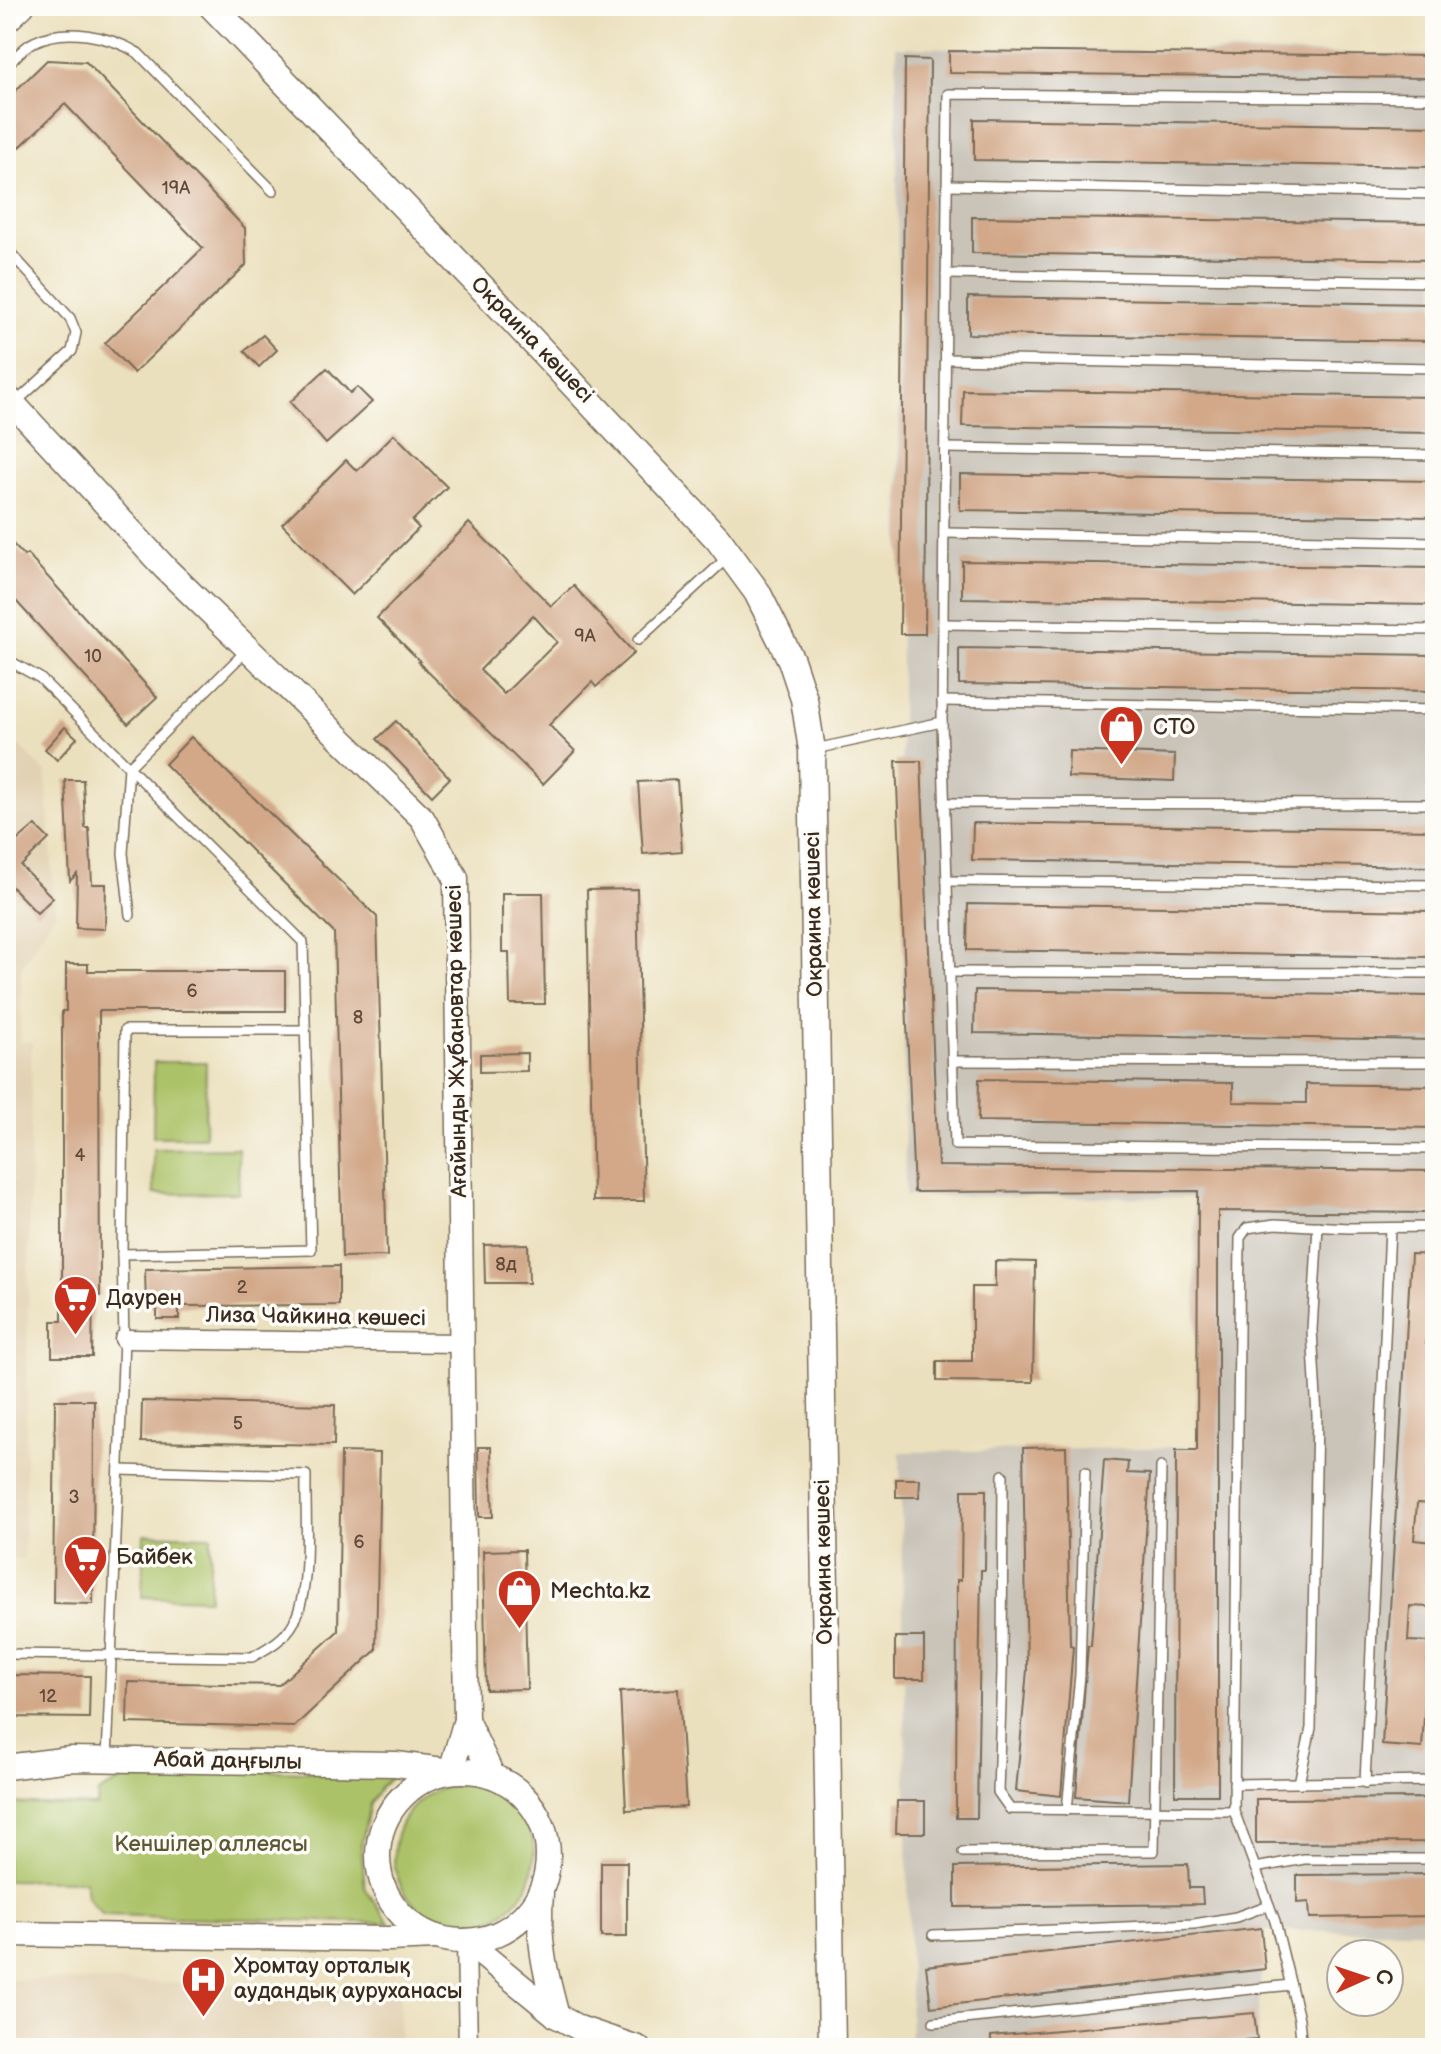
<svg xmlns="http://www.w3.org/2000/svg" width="1441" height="2054" viewBox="0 0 1441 2054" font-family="'Balsamiq Sans',sans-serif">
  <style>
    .built { fill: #e2d2b4 }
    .industrial { fill: #c9c3b8 }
    .green { fill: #abc268; stroke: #737643; stroke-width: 2 }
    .building { fill: #d2a889; fill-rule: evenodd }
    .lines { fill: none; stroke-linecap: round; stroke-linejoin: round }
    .service-casing { stroke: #796a56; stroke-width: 12 }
    .minor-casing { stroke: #796a56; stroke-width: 21 }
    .tertiary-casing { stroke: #796a56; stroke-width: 27 }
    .secondary-casing { stroke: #796a56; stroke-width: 29 }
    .service { stroke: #fff; stroke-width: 9 }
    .minor { stroke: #fff; stroke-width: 18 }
    .tertiary { stroke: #fff; stroke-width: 24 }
    .secondary { stroke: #fff; stroke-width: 26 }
    .labels { text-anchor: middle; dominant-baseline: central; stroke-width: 7; stroke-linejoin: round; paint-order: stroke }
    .number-label { font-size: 18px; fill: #614a39 }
    .street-label { font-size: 22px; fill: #3b2a1e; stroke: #fdfcf7 }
    .poi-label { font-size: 22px; fill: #3b2a1e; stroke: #fdfcf7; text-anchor: start }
    .park-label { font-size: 22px; fill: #5d5834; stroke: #fdfcf7 }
  </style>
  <rect width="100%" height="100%" fill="#fdfcf7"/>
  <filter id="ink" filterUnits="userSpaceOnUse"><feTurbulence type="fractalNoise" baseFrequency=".0125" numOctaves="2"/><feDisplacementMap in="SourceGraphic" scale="16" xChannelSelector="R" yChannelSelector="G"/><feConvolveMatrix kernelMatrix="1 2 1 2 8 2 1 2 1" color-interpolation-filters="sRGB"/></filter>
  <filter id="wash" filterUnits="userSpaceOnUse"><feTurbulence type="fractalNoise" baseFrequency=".006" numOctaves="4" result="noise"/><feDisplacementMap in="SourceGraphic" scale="32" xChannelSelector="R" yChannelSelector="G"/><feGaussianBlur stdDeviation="1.8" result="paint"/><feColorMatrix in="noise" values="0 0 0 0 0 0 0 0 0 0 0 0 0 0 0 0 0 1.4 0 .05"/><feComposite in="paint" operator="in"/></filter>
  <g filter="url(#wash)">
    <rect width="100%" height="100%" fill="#ebe0bd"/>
    <!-- built -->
    <g class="built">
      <polygon points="6,732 46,772 55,913 21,967 21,1042 32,1042 24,1559 6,1558"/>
      <polygon points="6,1979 401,1988 399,2048 6,2048"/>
    </g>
    <!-- industrial -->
    <polygon class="industrial" points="896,47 1435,55 1435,1931 1264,1931 1256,2048 911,2048 900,1452 1197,1447 1194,1198 905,1196"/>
    <!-- green -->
    <g class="green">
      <polygon points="154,1062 206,1062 205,1137 153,1137"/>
      <polygon points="238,1148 239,1193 154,1194 153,1149"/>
      <polygon points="144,1534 211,1536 209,1599 142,1597"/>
      <polygon points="145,1768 395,1774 381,1787 370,1804 361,1846 365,1888 389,1923 103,1915 87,1897 85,1881 6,1880 6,1803 97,1806 98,1793"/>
      <circle cx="464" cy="1855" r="70"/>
    </g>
    <g id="blocks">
      <!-- building -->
      <g class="building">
        <polygon points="949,51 1435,56 1435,78 949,73"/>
        <polygon points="905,59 930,60 925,634 900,634"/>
        <polygon points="47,60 86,62 245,228 246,265 134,373 105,343 203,248 65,104 20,147 6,133 6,100"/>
        <polygon points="974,119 1435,126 1435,167 974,160"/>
        <polygon points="972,217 1435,223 1435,260 972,253"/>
        <polygon points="968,297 1435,304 1435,341 968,334"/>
        <polygon points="263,335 277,350 259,367 244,351"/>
        <polygon points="327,368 350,393 357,387 372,402 326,444 290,402"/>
        <polygon points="963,390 1435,397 1435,433 962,426"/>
        <polygon points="394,434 447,487 412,521 419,528 352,595 282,524 346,460 357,471"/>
        <polygon points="960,474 1435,481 1435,517 960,510"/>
        <path d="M469,523L551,606L574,586L634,653L596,687L592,682L549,725L575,751L543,784L418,662L420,661L377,618ZM533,615L557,642L504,694L480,670Z"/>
        <polygon points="6,537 24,556 27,554 157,697 128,724 6,590"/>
        <polygon points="962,561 1435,568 1435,605 962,598"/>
        <polygon points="959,648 1435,655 1435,691 959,684"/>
        <polygon points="396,721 450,778 432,796 377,739"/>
        <polygon points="65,727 77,738 57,760 45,749"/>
        <polygon points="191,737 377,917 387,1256 342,1257 334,933 165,764"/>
        <polygon points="1069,751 1175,755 1174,781 1068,777"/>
        <polygon points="896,761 921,761 938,1166 1435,1171 1435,1213 1218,1211 1218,1795 1175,1795 1176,1450 1197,1450 1198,1191 914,1192"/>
        <polygon points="65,780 83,780 85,828 89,828 92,884 106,884 105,929 76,928 77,874 70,881"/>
        <polygon points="677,780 682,851 643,854 638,782"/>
        <polygon points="973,823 1435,830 1435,867 972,860"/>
        <polygon points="35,825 49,839 21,866 53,898 37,913 6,881 6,850"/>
        <polygon points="637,889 644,1201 593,1201 587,890"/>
        <polygon points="502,893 543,893 545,1004 510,1004 509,952 502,952"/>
        <polygon points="968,904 1435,911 1435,957 967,950"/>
        <polygon points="66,964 88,964 88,971 285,971 285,1011 99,1011 100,1296 93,1296 92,1357 52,1357 52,1321 62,1321 62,1011 66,1011"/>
        <polygon points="975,990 1435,996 1435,1040 974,1033"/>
        <polygon points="527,1053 527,1071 480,1072 480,1054"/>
        <polygon points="979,1079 1233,1083 1233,1102 1306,1103 1306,1084 1435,1086 1435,1128 978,1121"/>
        <polygon points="528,1244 529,1283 485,1283 484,1245"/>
        <polygon points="1411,1254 1435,1255 1435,1309 1428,1309 1426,1344 1435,1345 1435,1504 1417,1503 1414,1540 1434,1542 1431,1607 1410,1606 1408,1641 1429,1642 1422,1748 1382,1745"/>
        <polygon points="995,1261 1035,1262 1033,1382 937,1381 937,1361 972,1361 972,1287 995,1287"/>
        <polygon points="339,1266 339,1305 179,1306 179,1319 157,1319 157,1306 146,1307 145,1269"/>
        <polygon points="55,1400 94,1400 93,1604 53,1603"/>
        <polygon points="142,1401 335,1405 334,1445 141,1442"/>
        <polygon points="478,1447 491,1447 493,1517 479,1517"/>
        <polygon points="1066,1447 1070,1645 1073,1646 1061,1796 1016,1791 1027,1670 1023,1448"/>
        <polygon points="341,1452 380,1453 376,1650 294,1727 127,1723 128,1682 279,1685 338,1631"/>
        <polygon points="1104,1460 1128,1462 1127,1473 1150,1474 1128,1801 1076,1797 1088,1646 1091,1646"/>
        <polygon points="896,1479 920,1479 919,1497 896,1497"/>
        <polygon points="962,1490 986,1490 985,1570 981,1570 977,1818 956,1818 957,1580 961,1580"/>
        <polygon points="524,1550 527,1689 486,1690 483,1551"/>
        <rect x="895" y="1637" width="29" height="42"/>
        <polygon points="6,1675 90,1676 89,1718 6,1717"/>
        <polygon points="679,1689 686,1807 626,1810 620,1692"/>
        <polygon points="1435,1798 1435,1842 1256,1843 1256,1799"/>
        <polygon points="897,1801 925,1801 925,1833 896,1833"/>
        <rect x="601" y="1862" width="26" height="75"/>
        <polygon points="1188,1864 1189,1888 1202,1888 1203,1904 955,1907 955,1867"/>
        <polygon points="1435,1874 1435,1916 1310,1918 1309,1902 1297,1903 1297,1875"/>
        <polygon points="1261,1928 1265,1969 931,2007 926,1966"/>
        <polygon points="1254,2013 1257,2039 1148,2048 991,2048 991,2036"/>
      </g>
    </g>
  </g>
  <g filter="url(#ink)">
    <use href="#blocks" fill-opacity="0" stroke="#796a56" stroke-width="2"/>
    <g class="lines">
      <defs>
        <g id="service">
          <path d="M6,67C15,58 23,47 34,42C65,26 110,36 138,53L273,191"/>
          <polyline points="1435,98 948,94 942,722 955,1145 1435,1149"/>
          <polyline points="948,185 1435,194"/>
          <polyline points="6,248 70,318 76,333 72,351 14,404"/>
          <polyline points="946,274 1435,282"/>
          <polyline points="946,359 1435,368"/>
          <polyline points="945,448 1435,455"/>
          <polyline points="944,533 1435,542"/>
          <polyline points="943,624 1435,630"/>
          <polyline points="638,640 727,558"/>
          <polyline points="6,659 40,678 303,942 311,1250 122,1254 125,1030 304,1030"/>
          <polyline points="942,701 1435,710"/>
          <polyline points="815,749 942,722"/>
          <polyline points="944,803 1435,804"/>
          <polyline points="947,881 1435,885"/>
          <polyline points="130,915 123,853 129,767 248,649"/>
          <polyline points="950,972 1435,973"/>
          <polyline points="953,1061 1435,1062"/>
          <polyline points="1003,1475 1002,1672 998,1792 1010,1809 1234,1811"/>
          <path d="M6,1654L252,1657C268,1648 285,1639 294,1622C312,1588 305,1515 306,1475L119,1470"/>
          <polyline points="107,1759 124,1339 122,1254"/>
          <polyline points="1299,1783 1311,1728 1317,1416 1312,1330 1318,1226"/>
          <polyline points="1365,1783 1390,1228"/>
          <polyline points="1234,1784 1435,1781"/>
          <polyline points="1067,1810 1080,1675 1085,1472"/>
          <polyline points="963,1852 1154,1851 1161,1467"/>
          <polyline points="1255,1868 1304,1859 1435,1859"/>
          <polyline points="933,1935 1194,1924 1236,1917 1269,1905"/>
          <polyline points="934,2022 1291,1985"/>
          <polyline points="1302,2048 1299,2019 1275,1921 1234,1811 1240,1238 1247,1228 1275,1224 1348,1228 1435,1227"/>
        </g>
        <g id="minor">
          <polyline points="124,1339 460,1343"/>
          <polyline points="466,1941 468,2048"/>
        </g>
        <g id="tertiary">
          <polyline points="6,21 22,6"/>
          <polyline points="6,396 165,568 422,818 456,878 466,1720 451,1771 396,1764 70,1759 6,1767"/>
          <polyline points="466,1720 492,1775"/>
          <circle cx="463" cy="1856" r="85"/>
          <path d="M541,1893C537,1939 545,1972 557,2016"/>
          <polyline points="6,1934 389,1939 436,1937"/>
          <polyline points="466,1941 557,2016 579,2028 638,2048"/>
        </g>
        <polyline id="secondary" points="212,6 513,320 718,539 757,592 791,660 804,699 812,750 832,2048"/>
      </defs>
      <!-- service casing -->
      <use href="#service" class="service-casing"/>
      <!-- minor casing -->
      <use href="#minor" class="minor-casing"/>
      <!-- tertiary casing -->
      <use href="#tertiary" class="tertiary-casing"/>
      <!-- secondary casing -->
      <use href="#secondary" class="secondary-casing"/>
      <!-- service -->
      <use href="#service" class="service"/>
      <!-- minor -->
      <use href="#minor" class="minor"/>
      <!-- tertiary -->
      <use href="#tertiary" class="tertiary"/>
      <!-- secondary -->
      <use href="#secondary" class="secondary"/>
    </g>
  </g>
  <!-- icons -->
  <defs>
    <symbol id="shop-pin" viewBox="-11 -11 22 30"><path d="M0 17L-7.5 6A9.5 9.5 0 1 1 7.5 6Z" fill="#c8321e" stroke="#fdfcf7"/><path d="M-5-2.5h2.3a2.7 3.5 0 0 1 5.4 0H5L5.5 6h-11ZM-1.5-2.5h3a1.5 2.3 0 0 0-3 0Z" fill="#fff"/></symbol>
    <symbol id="supermarket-pin" viewBox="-11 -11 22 30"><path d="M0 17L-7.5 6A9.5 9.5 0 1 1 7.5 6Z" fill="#c8321e" stroke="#fdfcf7"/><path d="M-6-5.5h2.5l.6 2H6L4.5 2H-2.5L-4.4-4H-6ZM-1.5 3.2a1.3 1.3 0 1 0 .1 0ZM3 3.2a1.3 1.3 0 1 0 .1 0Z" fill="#fff"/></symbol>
    <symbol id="hospital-pin" viewBox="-11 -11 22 30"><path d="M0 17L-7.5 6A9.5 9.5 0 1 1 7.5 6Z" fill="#c8321e" stroke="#fdfcf7"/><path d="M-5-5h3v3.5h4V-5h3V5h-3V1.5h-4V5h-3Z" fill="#fff"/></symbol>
  </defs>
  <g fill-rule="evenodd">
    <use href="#shop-pin" x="1096" y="702" width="51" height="69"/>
    <use href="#supermarket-pin" x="50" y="1272" width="51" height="69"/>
    <use href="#supermarket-pin" x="60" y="1532" width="51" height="69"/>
    <use href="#shop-pin" x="494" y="1566" width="51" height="69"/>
    <use href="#hospital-pin" x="178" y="1954" width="51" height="69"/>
  </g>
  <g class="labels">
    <!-- number labels -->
    <g class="number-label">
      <text x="176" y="188">19А</text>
      <text x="585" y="636">9А</text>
      <text x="93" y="656">10</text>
      <text x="192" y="991">6</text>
      <text x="358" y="1017">8</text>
      <text x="80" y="1155">4</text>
      <text x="506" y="1264">8д</text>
      <text x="242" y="1287">2</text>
      <text x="238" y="1423">5</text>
      <text x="74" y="1497">3</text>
      <text x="359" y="1542">6</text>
      <text x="48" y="1696">12</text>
    </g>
    <!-- street labels -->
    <g class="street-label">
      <text transform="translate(532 340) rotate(46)">Окраина көшесі</text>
      <text transform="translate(814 914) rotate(-91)">Окраина көшесі</text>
      <text transform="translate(457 1041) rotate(-91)">Ағайынды Жұбановтар көшесі</text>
      <text transform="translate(316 1317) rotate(1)">Лиза Чайкина көшесі</text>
      <text transform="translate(824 1562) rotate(-91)">Окраина көшесі</text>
      <text transform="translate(228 1761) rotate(1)">Абай даңғылы</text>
    </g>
    <!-- poi labels -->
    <g class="poi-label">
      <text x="1153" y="727">СТО</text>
      <text x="106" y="1298">Даурен</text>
      <text x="116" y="1557">Байбек</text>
      <text x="550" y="1591">Mechta.kz</text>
      <text x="234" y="1966">Хромтау орталық<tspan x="234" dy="25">аудандық ауруханасы</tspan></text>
    </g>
    <!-- park labels -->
    <g class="park-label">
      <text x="211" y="1844">Кеншілер аллеясы</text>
    </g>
  </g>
  <!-- margin -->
  <rect width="1441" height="2054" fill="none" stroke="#fdfcf7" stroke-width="32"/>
  <!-- north arrow -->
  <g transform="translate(1365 1978) rotate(87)"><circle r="38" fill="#fdfcf7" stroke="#afa8a0" stroke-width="2"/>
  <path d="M0-6L14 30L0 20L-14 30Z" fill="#c8321e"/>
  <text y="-12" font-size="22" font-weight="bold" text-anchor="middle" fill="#3b2a1e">С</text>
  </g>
</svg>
